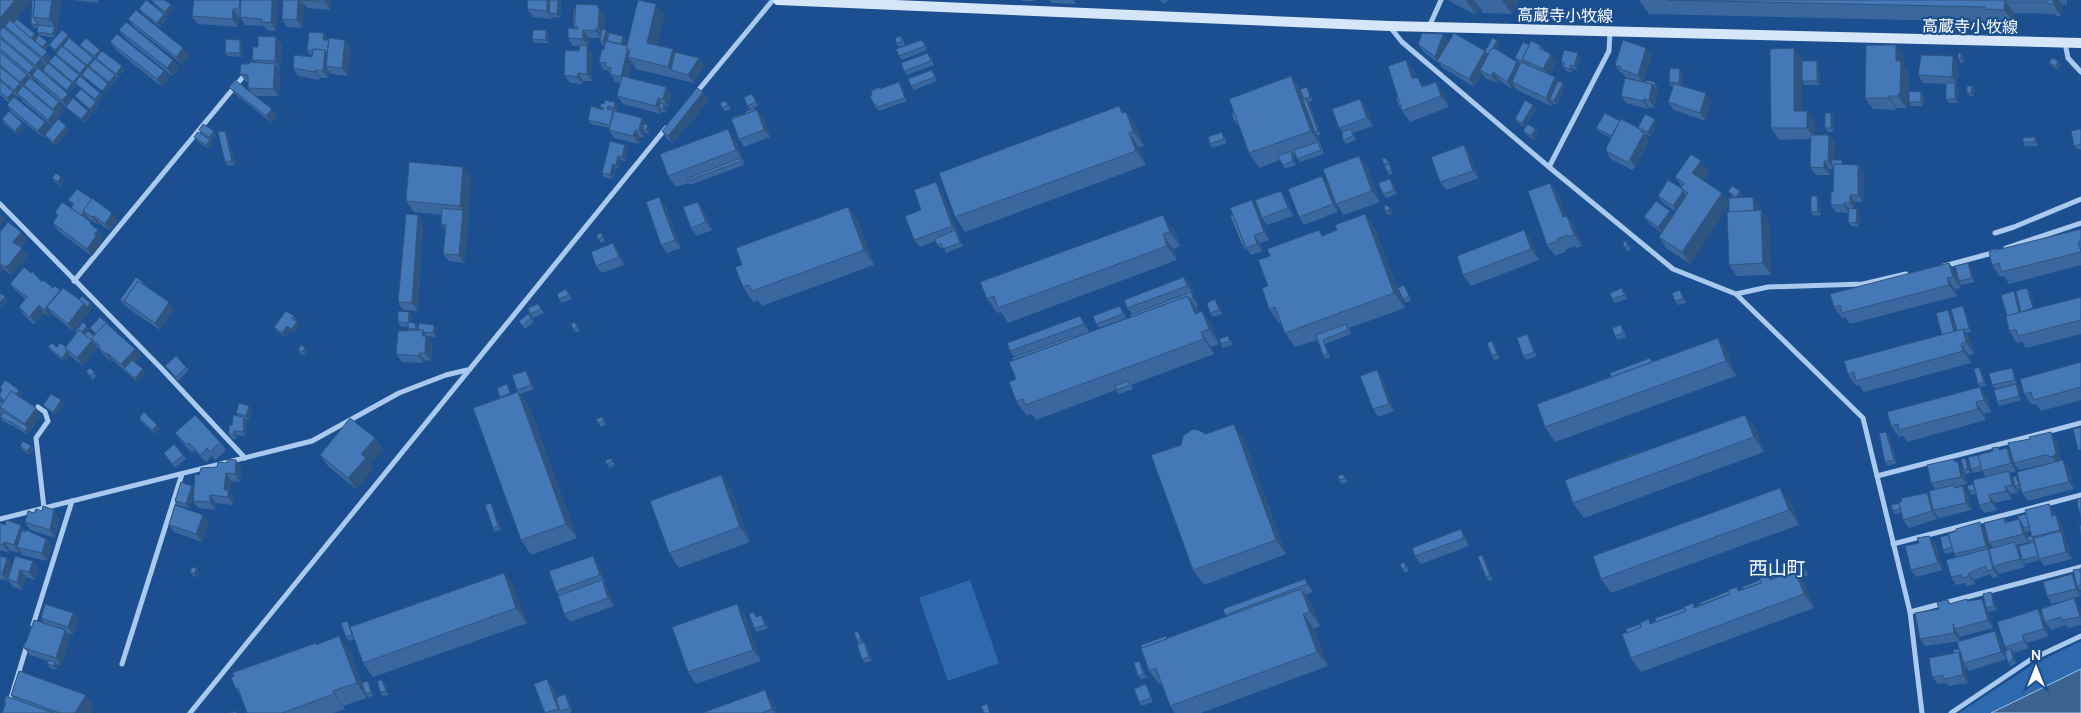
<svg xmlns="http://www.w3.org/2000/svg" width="2081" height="713" viewBox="0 0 2081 713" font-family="Manrope,'Noto Sans JP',sans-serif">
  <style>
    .green { fill: #2e69ad }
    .water { fill: #3c6290; stroke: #9cc4f0 }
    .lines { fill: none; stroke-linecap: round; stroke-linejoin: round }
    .street { stroke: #a9c9ee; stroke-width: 5 }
    .secondary { stroke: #d6e6fa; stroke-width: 10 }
    .wall { fill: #3a679d; fill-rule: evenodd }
    .shaded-wall { fill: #305480 }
    .building { fill: #4478b7; stroke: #305480 }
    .labels { text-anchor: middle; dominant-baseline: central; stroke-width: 4.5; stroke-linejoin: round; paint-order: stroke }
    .street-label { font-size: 16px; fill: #fff; stroke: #1b4f8f }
    .quarter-label { font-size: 19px; fill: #fff; stroke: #1b4f8f }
  </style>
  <rect width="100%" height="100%" fill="#1b4f8f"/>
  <!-- green -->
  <g class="green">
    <polygon points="970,580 999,663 948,681 919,598"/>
    <polygon points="2081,641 2081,713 1959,713 2034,664"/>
  </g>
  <!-- water -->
  <polygon class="water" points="2081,669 2081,713 1991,713"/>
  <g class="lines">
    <!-- street -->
    <g class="street">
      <polyline points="1390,27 1402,42 1549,167 1673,269 1736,294 1863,418 1910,612 1922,713"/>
      <polyline points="1429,27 1441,0"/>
      <polyline points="2065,43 2068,58 2081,72"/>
      <polyline points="696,93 773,0"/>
      <polyline points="1549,167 1609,51 1610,32"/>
      <polyline points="0,204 160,367 245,458"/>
      <polyline points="1995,233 2014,227 2081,199"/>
      <polyline points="2006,248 2081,223"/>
      <polyline points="1944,266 1996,252"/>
      <polyline points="74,281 242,78"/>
      <polyline points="1736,294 1768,287 1863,284 1906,274"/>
      <polyline points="38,407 45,412 48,421 36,438 44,508"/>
      <polyline points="1877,476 2081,423"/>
      <polyline points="0,519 312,441 399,393 446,375 467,370"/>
      <polyline points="1893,544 2081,495"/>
      <polyline points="1910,612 2081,567"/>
      <polyline points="33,625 72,501"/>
      <polyline points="122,664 182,474"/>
      <polyline points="10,701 27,645"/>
      <polyline points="190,713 666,128"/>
      <polyline points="1951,713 2030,660 2081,636"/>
    </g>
    <!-- secondary -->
    <polyline class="secondary" points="778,0 1389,26 2081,43"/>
  </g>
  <!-- wall -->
  <g class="wall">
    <polygon points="0,0 61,0 57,31 55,38 68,35 71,40 93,58 95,60 117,79 112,86 92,70 91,68 90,69 66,50 64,47 64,48 110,88 105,94 83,76 83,77 59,58 56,54 57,53 49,45 55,38 40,35 37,32 37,28 34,28 31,24 32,1 13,23 38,38 47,42 49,45 45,50 52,59 80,76 100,93 103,96 98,103 77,85 76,86 52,66 49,63 48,64 72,83 75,87 69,93 45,74 43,70 42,72 72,100 88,111 91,115 84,123 38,83 35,79 34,81 0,52"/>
    <polygon points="72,0 98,0 98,3"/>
    <polygon points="151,0 174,8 167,16 154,4"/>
    <polygon points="194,0 277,0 278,2 276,31 267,30 264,26 245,25 240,17 239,17 238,27 198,24 192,16"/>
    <polygon points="283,0 331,0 330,10 307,8 304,4 302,28 287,27 282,19"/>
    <polygon points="528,0 560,0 561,1 560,18 552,17 552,19 533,17 527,9"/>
    <polygon points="1022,0 1035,0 1035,1 1023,1"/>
    <polygon points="1049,0 1074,0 1076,4 1051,3"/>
    <polygon points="1160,0 1169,0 1163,4"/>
    <polygon points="1448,0 1519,0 1512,14 1483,13 1480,8 1476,15 1449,1"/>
    <polygon points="1639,0 2067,0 2067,5 2062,4 2061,16 2056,16 2055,14 2015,13 2015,24 1995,24 1994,22 1649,14"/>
    <polygon points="597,5 605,16 604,30 606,30 608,34 626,40 624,45 627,46 664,15 657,45 673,49 675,52 699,58 704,66 694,83 636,69 632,62 628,78 671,95 668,107 665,106 667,108 666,113 662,112 661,114 623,104 617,96 621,83 615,82 608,70 604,70 599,62 604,50 605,46 603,45 600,42 600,38 589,38 588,47 587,47 592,54 592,81 583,81 583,84 570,83 564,75 579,51 580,46 573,46 568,38 576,29 574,27 574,24 573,22"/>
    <polygon points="139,9 167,18 160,27 142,13"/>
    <polygon points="128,19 189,55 182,64 134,27"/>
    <polygon points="119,30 173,60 179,68 172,76 125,38"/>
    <polygon points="546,30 549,34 548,43 535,43 532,39"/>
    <polygon points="324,33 327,37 326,40 345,40 351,48 347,76 331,74 329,71 328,78 320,78 320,80 298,76 293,68 312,57 312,55 309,54 307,50"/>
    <polygon points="1443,34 1448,41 1446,46 1485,51 1497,40 1499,44 1497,50 1519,66 1520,64 1518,62 1515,58 1529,45 1540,45 1544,50 1556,61 1550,75 1565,86 1557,105 1552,103 1551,106 1517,90 1514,86 1512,89 1499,80 1497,83 1485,78 1482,73 1474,87 1443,68 1440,64 1424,52 1418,44"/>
    <polygon points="901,36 903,40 905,45 899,47 896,43"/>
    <polygon points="240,40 243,44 242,57 228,56 225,53"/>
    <polygon points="922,40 925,44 927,50 902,60 899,56"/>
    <polygon points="110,42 164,71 169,78 162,87 116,50"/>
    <polygon points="80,45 101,52 124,70 118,78 99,62 97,60 83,49"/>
    <polygon points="282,45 280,69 279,69 280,71 279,96 255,96 272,109 277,116 272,123 235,94 229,87 252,93 248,88 248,82 246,82 240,74 249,64 254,62 252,60"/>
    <path d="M0,52L27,75L29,79L64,110L59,117L55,114L60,120L66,126L69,130L56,146L48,139L46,136L44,138L12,113L7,105L9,103L0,95ZM15,95L19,98L20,97L22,101L52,126L50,129L45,122L18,100Z"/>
    <polygon points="1961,53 1964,57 1964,63 1961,63 1958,59"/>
    <polygon points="1652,56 1643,82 1658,86 1657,90 1656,90 1658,92 1654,108 1649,107 1648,109 1626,103 1621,96 1637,80 1625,77 1623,73 1620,72 1615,65"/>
    <polygon points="1904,56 1904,66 1909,72 1908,103 1906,108 1897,108 1897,110 1873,109 1865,98"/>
    <polygon points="931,57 934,65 907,75 904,71"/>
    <polygon points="1580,57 1577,70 1573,69 1572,73 1566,71 1561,62"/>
    <polygon points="1802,59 1802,61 1819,65 1820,85 1805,85 1802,81 1802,62 1802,111 1807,111 1815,122 1815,135 1829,135 1835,143 1834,160 1845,164 1858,165 1864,172 1863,202 1855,202 1855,209 1860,213 1859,227 1851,226 1848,222 1849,213 1836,212 1831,205 1833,192 1834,169 1830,169 1830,175 1816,175 1810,167 1811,139 1779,140 1771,128"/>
    <polygon points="2058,61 2061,65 2058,70 2052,66 2049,63"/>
    <polygon points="1958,64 1957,84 1956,84 1958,87 1958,103 1949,103 1946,99 1946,84 1923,83 1918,75"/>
    <polygon points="1414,71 1416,78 1424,86 1444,93 1449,107 1410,122 1400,108 1398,97"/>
    <polygon points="934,73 937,81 914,90 911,86"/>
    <polygon points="1683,73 1682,86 1711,101 1705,121 1674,110 1668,102 1673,86 1671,86 1669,82"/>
    <polygon points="1291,76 1301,91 1307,87 1309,91 1313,101 1309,102 1321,134 1318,136 1324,154 1300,162 1296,155 1294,155 1296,165 1285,169 1280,160 1259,168 1249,153 1238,124 1237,125 1234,121"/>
    <polygon points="902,86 907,101 879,111 878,109 876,109 874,105 872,95 880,89"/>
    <polygon points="1972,86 1975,90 1973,96 1970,96 1967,93"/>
    <polygon points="703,92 709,100 673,143 667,139 662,131"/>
    <polygon points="1921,92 1924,96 1923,106 1911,106 1909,102"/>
    <polygon points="75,96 99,106 93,113 78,100"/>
    <polygon points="755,98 758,106 750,109 747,106"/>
    <polygon points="1360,99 1366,107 1373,126 1353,133 1356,140 1346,144 1343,140 1342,132 1339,128"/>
    <polygon points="729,105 731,109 725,111 722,108"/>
    <polygon points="618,106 617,111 642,118 650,129 649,134 645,133 644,138 640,137 639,144 614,138 609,130 609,128 591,124 588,120 602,110 600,107"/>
    <polygon points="754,108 763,117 770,137 744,147 739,139 742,115"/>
    <polygon points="1536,109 1525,127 1518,123 1515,119"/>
    <polygon points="1126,112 1136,126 1144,146 1139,147 1146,165 965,232 955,217"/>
    <polygon points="1834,116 1834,132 1828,132 1825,128"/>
    <polygon points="2,119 22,123 25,127 17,135 4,123"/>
    <polygon points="1655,119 1657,123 1651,136 1645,134 1649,141 1635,167 1632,170 1611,159 1606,151 1607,149 1606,148 1611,138 1599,132 1596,128 1638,128"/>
    <polygon points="1535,129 1538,132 1534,140 1526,135 1523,131"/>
    <polygon points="2081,129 2081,149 2077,149 2074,146"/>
    <polygon points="199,130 214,131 216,135 212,141 202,134"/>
    <polygon points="228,134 235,165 228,166 225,162"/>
    <polygon points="1224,136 1227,143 1213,148 1210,144"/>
    <polygon points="194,137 213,144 209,149 197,141"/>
    <polygon points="2035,137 2037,141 2038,146 2025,146 2023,142"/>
    <polygon points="736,141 744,162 743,162 744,165 690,185 688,183 676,187 668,176"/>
    <polygon points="625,145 628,149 625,161 621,160 619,169 616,168 613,179 604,177 602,173"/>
    <polygon points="1469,153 1479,178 1446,190 1440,182"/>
    <polygon points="1359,156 1367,167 1380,202 1344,215 1336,204"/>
    <polygon points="1386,158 1389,162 1393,174 1389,175 1387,171 1384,164"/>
    <polygon points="1701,161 1709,172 1703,180 1722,193 1729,203 1734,198 1731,195 1728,191 1743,195 1741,197 1759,204 1759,211 1761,210 1769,222 1771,275 1737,276 1729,265 1729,205 1690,264 1666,248 1659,237 1661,233 1650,224 1644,217 1673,216 1676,212 1663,203 1658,196 1681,188 1682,187 1675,177"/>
    <polygon points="463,167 471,178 468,217 469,218 464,263 449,261 443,254 446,231 441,224 441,215 414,212 406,201"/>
    <polygon points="61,177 64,181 60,186 55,182 52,178"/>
    <polygon points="1393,182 1397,194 1386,198 1383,194"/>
    <polygon points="1550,183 1558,194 1566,216 1567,216 1575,227 1582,246 1576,248 1575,246 1565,250 1565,252 1555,256 1547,245"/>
    <polygon points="1328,184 1338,212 1304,225 1299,217"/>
    <polygon points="941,189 963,246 946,253 943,247 940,248 936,241 920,247 914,240 921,210"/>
    <polygon points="1281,191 1287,199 1293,216 1267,225 1262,218"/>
    <polygon points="68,200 118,220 110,231 99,223 98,225 88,218 87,216 85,218 95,228 103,237 100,241 102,243 92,256 58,231 53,223 58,216 55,212 71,208 73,205"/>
    <polygon points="1820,200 1821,215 1814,216 1811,212"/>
    <polygon points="665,205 681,248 667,253 661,245"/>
    <polygon points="848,207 858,221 874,265 762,306 758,300 753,302 743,287 742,265"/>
    <polygon points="1257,207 1269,240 1260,243 1263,251 1251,255 1246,248 1244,249 1242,245"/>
    <polygon points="703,209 712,230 697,236 691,228"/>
    <polygon points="1384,210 1393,210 1392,215 1387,214"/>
    <polygon points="418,215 423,223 418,311 403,310 398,302"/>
    <polygon points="1375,228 1405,308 1349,328 1351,334 1325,344 1330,357 1326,359 1323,355 1317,340 1295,347 1285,333 1281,323 1280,324 1269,309 1268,286 1323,235"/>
    <polygon points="1174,229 1180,246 1173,249 1177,260 1008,323 1001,312 997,313 987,299"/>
    <polygon points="2081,229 2081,265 2009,284 2004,276 2000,277 1992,265"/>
    <polygon points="1524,230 1532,242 1539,260 1471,286 1463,275"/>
    <polygon points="0,232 27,240 21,247 27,256 14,273 13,272 11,275 4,269 0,274"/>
    <polygon points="601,233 605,241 601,243 598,239"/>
    <polygon points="1629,245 1631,250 1627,251 1624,247"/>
    <polygon points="619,251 624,265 602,273 596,266"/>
    <polygon points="1949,263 1957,274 1968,263 1971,267 1975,282 1961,285 1959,282 1961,288 1955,289 1957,296 1850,324 1845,317 1842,318 1834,307"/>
    <polygon points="1184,277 1190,285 1193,293 1192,294 1196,300 1198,306 1196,307 1199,312 1202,311 1212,326 1219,344 1211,347 1214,354 1131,385 1133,389 1119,394 1116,390 1036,420 1031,414 1027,416 1016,401 1016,379 1013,360 1014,357 1010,351 1007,343 1086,324 1089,332 1074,337 1074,338 1131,317 1132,314 1127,308"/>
    <polygon points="42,282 53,288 61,291 79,300 90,303 93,307 73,331 52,314 49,317 44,313 35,323 33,324 24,315 19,307 25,299 16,291 10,284"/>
    <polygon points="143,282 146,286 174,310 160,330 129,309 123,304 120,300"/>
    <polygon points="1622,288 1624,292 1627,299 1615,303 1612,299"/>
    <polygon points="1407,289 1411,300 1406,303 1403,299"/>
    <polygon points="2014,291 2016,295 2021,312 2022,312 2030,291 2035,309 2081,297 2081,334 2026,348 2022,342 2017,343 2009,331 2008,316"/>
    <polygon points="569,293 572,299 562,303 559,299"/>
    <polygon points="1683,294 1686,303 1678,305 1675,301"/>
    <polygon points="1218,303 1222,314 1213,317 1210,313"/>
    <polygon points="538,304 544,313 533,318 530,314"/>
    <polygon points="1963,306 1965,310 1971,332 1966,333 1971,341 1974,354 1969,355 1971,363 1864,392 1859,385 1856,386 1848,374 1942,335 1951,314 1956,331 1957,331"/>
    <polygon points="1123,310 1126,318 1099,328 1096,324"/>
    <polygon points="409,312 412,316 411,323 415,323 418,327 418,330 434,325 436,329 436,337 427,336 432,344 431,361 425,360 424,363 402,362 396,354 410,331 408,328 408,327 400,326 398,322"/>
    <polygon points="528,314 534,322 525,329 519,321"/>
    <polygon points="294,316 299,326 294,333 290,330 285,337 277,331 274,327"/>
    <polygon points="575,322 580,331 576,333 573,329"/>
    <polygon points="108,324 110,327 135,349 141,356 135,362 145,373 137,382 113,360 111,362 104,355 95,344 97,348 83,366 69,355 65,362 51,351 48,347 66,347 76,333 75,332 90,329 88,331 94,336 95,334 90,328"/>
    <polygon points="1621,325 1623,329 1626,337 1618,340 1615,336"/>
    <polygon points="1527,334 1530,338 1537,356 1526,360 1523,356"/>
    <polygon points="1718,338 1728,353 1736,376 1555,442 1545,427 1653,362"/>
    <polygon points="1231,340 1232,345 1223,348 1221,344"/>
    <polygon points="1492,341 1495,345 1500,358 1494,360 1492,356"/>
    <polygon points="298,350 308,351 305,356 301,354"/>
    <polygon points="2081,362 2081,400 2041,411 2036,404 2032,405 2024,394"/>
    <polygon points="165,366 186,367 189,370 178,381"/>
    <polygon points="1979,367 1982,371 1986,386 1981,387 1978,384"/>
    <polygon points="90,368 96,376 93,380 86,371"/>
    <polygon points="1377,370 1382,378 1394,411 1378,417 1373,409"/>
    <polygon points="2014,372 2017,384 1995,389 1992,385"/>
    <polygon points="529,375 534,389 520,394 529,406 577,538 531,555 521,540 501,398 500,397 509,388 511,394 518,392 517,390"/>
    <polygon points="0,388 22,394 20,397 41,415 28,435 12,425 12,426 3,421 0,417 2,415 0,413 0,401 3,403 4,402 0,399 0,393 2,391"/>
    <polygon points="2019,388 2021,400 1999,406 1997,402"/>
    <polygon points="1988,398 1991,412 1984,414 1986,420 1907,442 1903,436 1899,437 1891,426"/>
    <polygon points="61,400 64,404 56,415 46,408 43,405"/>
    <polygon points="249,406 252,410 249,420 246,419 247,421 245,436 237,435 237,439 232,439 229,435 232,425 239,416 236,413"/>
    <polygon points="1745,415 1756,429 1764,452 1584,518 1573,503 1640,453"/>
    <polygon points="139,418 160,428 155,434 141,422"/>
    <polygon points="604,420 606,425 601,427 598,423"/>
    <polygon points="175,433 220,442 226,450 215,460 212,456 206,462 194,450 192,453 181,441"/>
    <polygon points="1206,434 1244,439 1286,554 1204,585 1193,570 1181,445"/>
    <polygon points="1889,435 1897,463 1888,466 1885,462"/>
    <polygon points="375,438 383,450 370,464 373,469 356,489 328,466 320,455"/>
    <polygon points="2056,440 2061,461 2063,460 2069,468 2074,489 2028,501 2022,493 2052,463 2050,463 2019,470 2014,464 2016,471 2010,473 2013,477 2016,476 2019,480 2021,489 2018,490 2017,488 2018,493 2011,494 2012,499 1995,503 1997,510 1984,513 1979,505 1976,494 1971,495 1969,491 1973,484 1986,477 1982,471 1973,473 1971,469 1998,447 2000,450 2011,454"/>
    <polygon points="20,446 31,446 34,450 30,455 22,450"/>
    <polygon points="183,455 186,459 175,468 166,457"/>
    <polygon points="611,458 615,465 610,468 607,464"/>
    <polygon points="1954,459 1956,462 1958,462 1963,469 1968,462 1971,473 1966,474 1964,471 1967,484 1955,487 1968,494 1972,510 1939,518 1936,514 1937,519 1909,528 1903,520 1901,513 1895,514 1893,511 1930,497 1935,489 1931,483"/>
    <polygon points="236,460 241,468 240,482 231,481 230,493 234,498 233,505 216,503 215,510 198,508 193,501 194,494 189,508 177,505 175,501 194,488 217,467"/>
    <polygon points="1343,474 1348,482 1342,484 1339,480"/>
    <polygon points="721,475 731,489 750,542 679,568 669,553"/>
    <polygon points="1791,503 1799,525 1611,593 1601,579"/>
    <path d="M2049,504L2054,512L2055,515L2061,523L2072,559L2044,566L2040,560L2025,564L2024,562L2025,567L1999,574L1997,571L1998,577L1992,578L1990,574L1974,580L1975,584L1967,586L1965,583L1956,585L1951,577L1956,557L1953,552L1946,554L1943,550L1985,530L1990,548H1993L1989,543L2004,518L2007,522L2019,519L2026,514ZM2030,531L2032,536L2028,541L2030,543L2019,547L2017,545L2028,542L2026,532Z"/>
    <polygon points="493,507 501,530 495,532 493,528"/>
    <polygon points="203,515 208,522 202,542 174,532 169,525"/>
    <polygon points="59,518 55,538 30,530 25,522"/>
    <polygon points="0,524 5,525 21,525 25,532 46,539 52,546 47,561 22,555 20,551 19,553 10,550 9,553 0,550"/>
    <polygon points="1929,536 1935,543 1943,570 1916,577 1911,570 1919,543"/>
    <polygon points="1466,537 1469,546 1421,564 1415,556"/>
    <polygon points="0,556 12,566 33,561 38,569 35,580 26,577 22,590 13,587 8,579 7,581 1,579 0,581"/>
    <polygon points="1485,559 1493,580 1489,581 1486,577"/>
    <polygon points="598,563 605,582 604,583 607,588 614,606 570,622 564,614 559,595 556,591"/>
    <polygon points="1407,566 1409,571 1405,573 1402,569"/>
    <polygon points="2081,567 2081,590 2080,590 2081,596 2052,604 2047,596 2072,574 2075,578 2079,569"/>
    <polygon points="1787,569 1790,572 1806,569 1808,575 1800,578 1805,585 1814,608 1641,672 1631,658 1651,623 1693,603 1695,607 1737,587 1739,591 1768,575 1771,579"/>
    <polygon points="190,572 199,572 197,577 193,576"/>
    <polygon points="504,573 514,587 527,623 373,677 363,663"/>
    <polygon points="1305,579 1310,587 1313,592 1305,595 1312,604 1320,626 1314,629 1328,666 1201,713 1175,713 1170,706 1162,684 1160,685 1149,671 1168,639 1227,617 1225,615"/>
    <polygon points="1993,596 1997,610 1989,612 1993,628 1960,637 1959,635 1960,641 1925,646 1920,639 1939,609 1948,600 1950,603 1985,603"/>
    <polygon points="737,604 745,616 761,661 696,684 688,672"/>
    <polygon points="2079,606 2081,611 2081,625 2068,628 2066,625 2051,630 2045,622"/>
    <polygon points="2038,609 2043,617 2049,636 2027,643 2029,648 2014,653 2016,663 2011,666 2008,663 2007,650 2005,647"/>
    <polygon points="73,613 78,621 73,635 67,633 70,638 61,666 57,664 58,666 57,670 50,668 47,664 48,661 30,655 24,648 44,623 41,618"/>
    <polygon points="761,615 764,618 768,628 757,632 754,628 757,616"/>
    <polygon points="350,625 355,639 349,641 346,637"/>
    <polygon points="858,631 860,635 863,642 867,646 872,661 865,663 862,659 859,644 857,640"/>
    <polygon points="1988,633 2000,638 2007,659 1969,671 1965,665 1968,683 1949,686 1946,683 1938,684 1932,677 1954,653 1959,649"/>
    <polygon points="317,644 350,651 367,698 343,706 345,709 334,713 247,713 241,697 236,689"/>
    <polygon points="1139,661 1142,665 1147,678 1141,679 1138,676"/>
    <polygon points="382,680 385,684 388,695 383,696 380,692"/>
    <polygon points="370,685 373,696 368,697 365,693"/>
    <polygon points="553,686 557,697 568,698 572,712 569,713 545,713"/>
    <polygon points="1148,688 1153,702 1142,706 1139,702"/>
    <polygon points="11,695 93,706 90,713 2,713 5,705 4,703 13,699"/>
    <polygon points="773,702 778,713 702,713"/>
  </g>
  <!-- shaded-wall -->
  <g class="shaded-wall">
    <polygon points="15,0 33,0 8,29 5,26 7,30 1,37 0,36 0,18"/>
    <polygon points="52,0 61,0 57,31 55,38 52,34 55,27 49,19"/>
    <polygon points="272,0 277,0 278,2 276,31 271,23"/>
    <polygon points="298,0 303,0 301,1 304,4 302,28 297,20"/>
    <polygon points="325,0 331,0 330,10 325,2"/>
    <polygon points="547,0 553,0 549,13 552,17 552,19 547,11"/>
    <polygon points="558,0 560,0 561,1 560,18 557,14"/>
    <polygon points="1466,0 1474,0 1480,8 1476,15"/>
    <polygon points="1502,0 1519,0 1512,14"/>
    <polygon points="2005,0 2015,0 2006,2 2014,13 2015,13 2015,24 2004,10"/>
    <polygon points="2054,0 2059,0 2062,4 2061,16 2053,4"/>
    <polygon points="171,4 174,8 167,16 165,12"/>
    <polygon points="656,4 664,15 655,54 647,43"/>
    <polygon points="599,8 605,16 604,36 598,28"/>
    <polygon points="233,9 239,17 238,27 232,19"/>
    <polygon points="164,14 167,18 160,27 157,23"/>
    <polygon points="596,28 602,35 601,38 596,31"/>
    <polygon points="546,30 549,34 548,43 546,40"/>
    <polygon points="583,30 589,38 588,47 583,39"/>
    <polygon points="606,30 608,34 606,46 603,42"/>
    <polygon points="324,33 327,37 326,44 323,40"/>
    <polygon points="35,34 38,38 34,42 31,38"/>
    <polygon points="1443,34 1448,41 1441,63 1437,61 1440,64 1435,57"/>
    <polygon points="68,35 71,39 58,54 55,50"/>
    <polygon points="623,36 626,40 624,48 621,44"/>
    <polygon points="276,37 282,45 280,69 275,61"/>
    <polygon points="240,40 243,44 242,57 240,53"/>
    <polygon points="345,40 351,48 347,76 342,68"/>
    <polygon points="1497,40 1499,44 1492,58 1490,55"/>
    <polygon points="47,42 49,45 45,51 42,47"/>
    <polygon points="1896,45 1904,56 1904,66 1909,72 1908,103 1906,108 1898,96 1896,61"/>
    <polygon points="587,46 592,54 592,81 587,74"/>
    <polygon points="183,48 189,55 182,64 176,57"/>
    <polygon points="1646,48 1652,56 1643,83 1638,75"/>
    <polygon points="1794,48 1802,59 1802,122 1794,111"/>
    <polygon points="673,49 680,60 671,70 668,67"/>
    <polygon points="100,50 103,53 96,58 97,60 94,56"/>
    <polygon points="325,50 331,58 326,66 329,71 328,78 323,71"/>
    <polygon points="627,51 632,58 628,57 632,62 627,84 621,77"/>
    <polygon points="1485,51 1491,59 1480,70 1482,73 1474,87 1469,79"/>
    <polygon points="47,52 52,59 47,65 42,57"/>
    <polygon points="1578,53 1580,57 1577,70 1574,66"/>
    <polygon points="1961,53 1964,57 1964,63 1961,59"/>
    <polygon points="1551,54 1556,61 1549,77 1543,69"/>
    <polygon points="1953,56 1958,64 1957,84 1952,77"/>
    <polygon points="93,58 96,62 89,66 91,68 90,69 87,65"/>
    <polygon points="699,58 704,66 694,83 688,75"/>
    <polygon points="41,59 46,67 40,73 35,65"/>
    <polygon points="173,60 179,68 172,76 167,68"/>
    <polygon points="1406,60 1414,71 1420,89 1412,78"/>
    <polygon points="1817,61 1819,65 1820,85 1817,81"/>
    <polygon points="2058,61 2061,65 2058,70 2056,66"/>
    <polygon points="1517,62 1522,70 1512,82 1514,86 1512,89 1507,82"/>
    <polygon points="275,64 280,71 279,96 273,89"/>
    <polygon points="1570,65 1573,69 1572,73 1570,69"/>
    <polygon points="86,66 89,70 82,75 83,76 83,77 80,73"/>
    <polygon points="122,66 124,70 118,78 116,74"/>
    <polygon points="34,67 40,74 32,75 35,79 34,81 29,73"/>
    <polygon points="1680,69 1683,73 1681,87 1679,83"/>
    <polygon points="315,70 320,78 320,80 315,72"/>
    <polygon points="164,71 169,78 162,87 157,79"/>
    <polygon points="1493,72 1499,80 1497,83 1491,76"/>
    <polygon points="578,73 583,81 583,84 577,77"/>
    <polygon points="27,75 32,83 24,85 27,89 26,90 20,82"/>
    <polygon points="79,75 82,79 75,83 77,85 76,86 73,82"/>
    <polygon points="115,75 117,79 112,86 109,82"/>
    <polygon points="1291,76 1301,91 1315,132 1318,136 1321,145 1311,131"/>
    <polygon points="1555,77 1560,85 1550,99 1552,103 1551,106 1546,98"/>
    <polygon points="1418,78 1426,89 1422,87"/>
    <polygon points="899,82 902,86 907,101 905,98"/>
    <polygon points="1436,82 1444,93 1449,107 1441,96"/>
    <polygon points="1655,82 1658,86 1657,90 1655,86"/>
    <polygon points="20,83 25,91 17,93 20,97 19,98 14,90"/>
    <polygon points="72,83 75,87 69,93 67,90"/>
    <polygon points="1563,83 1565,86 1557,105 1554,101"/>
    <polygon points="1955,83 1958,87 1958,103 1955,99"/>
    <polygon points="108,84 110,88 105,94 102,91"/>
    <polygon points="1652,84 1658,92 1654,108 1649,100"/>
    <polygon points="1972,86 1975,90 1973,96 1971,93"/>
    <polygon points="666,87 671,95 668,107 663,99"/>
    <polygon points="1307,87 1309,91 1313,101 1310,97"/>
    <polygon points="13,92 18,99 12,106 7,98"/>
    <polygon points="703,92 709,100 673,143 668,136"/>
    <polygon points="1921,92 1924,96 1923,106 1921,102"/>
    <polygon points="100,93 103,96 98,103 95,99"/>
    <polygon points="1706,93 1711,101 1705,121 1700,113"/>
    <polygon points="68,94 73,101 67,108 62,100"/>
    <polygon points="1889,96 1897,108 1897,110 1889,98"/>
    <polygon points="658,98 663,105 659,108 662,112 661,114 656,106"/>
    <polygon points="1306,99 1309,103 1321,134 1318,131"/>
    <polygon points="1360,99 1366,107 1373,126 1367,118"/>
    <polygon points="1644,99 1649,107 1648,109 1643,101"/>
    <polygon points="59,102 64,110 59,117 53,109"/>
    <polygon points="96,102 99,106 93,113 90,109"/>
    <polygon points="615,102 618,106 617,112 614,108"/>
    <polygon points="664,104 667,108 666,113 663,109"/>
    <polygon points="1533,105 1536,109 1525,127 1522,123"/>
    <polygon points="272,109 277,116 272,123 266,116"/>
    <polygon points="757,110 763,117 770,137 764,130"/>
    <polygon points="88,111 91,115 84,123 81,119"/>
    <polygon points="1807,111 1815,122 1815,139 1807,128"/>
    <polygon points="54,112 60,120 53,127 48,120"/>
    <polygon points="1126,112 1136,126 1144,146 1133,131"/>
    <polygon points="1831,113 1834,116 1834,132 1831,128"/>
    <polygon points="642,118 647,126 643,129 645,133 644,138 639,130"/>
    <polygon points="1655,119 1657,123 1651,136 1648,132"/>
    <polygon points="45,122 51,130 44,138 38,131"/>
    <polygon points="22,123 25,127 17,135 15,131"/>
    <polygon points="648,125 650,129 649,134 646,130"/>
    <polygon points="66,126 69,130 56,146 53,142"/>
    <polygon points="728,129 736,141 744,162 736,150"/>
    <polygon points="1535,129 1538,132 1534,140 1531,136"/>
    <polygon points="635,130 640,137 639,144 633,136"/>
    <polygon points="1642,130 1649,141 1635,167 1630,159"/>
    <polygon points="214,131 216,135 212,141 209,137"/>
    <polygon points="225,131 228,134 235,165 232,161"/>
    <polygon points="1129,133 1139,147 1146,165 1136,151"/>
    <polygon points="1829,135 1835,143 1834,166 1832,166 1834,169 1828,161"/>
    <polygon points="2035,137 2037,141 2038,146 2035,142"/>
    <polygon points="210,140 213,144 209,149 206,145"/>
    <polygon points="625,145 628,149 625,161 622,157"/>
    <polygon points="1464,145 1469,153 1479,178 1473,171"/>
    <polygon points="1291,151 1294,155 1296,165 1293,161"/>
    <polygon points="618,156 621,160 619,169 616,165"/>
    <polygon points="1359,156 1367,167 1380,202 1372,191"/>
    <polygon points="1701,161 1709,172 1700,185 1692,173"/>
    <polygon points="1824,161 1830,169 1830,175 1824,168"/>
    <polygon points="613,164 616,168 613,179 610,175"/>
    <polygon points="1858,165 1864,172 1863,202 1858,195"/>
    <polygon points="463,167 471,178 468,217 469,218 464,263 459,255 463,210 460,206"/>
    <polygon points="1322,176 1328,184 1338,212 1333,204"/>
    <polygon points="61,177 64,181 60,186 58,182"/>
    <polygon points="1390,179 1393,182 1397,194 1394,190"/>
    <polygon points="936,182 941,189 958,233 952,226"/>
    <polygon points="1550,183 1558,194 1571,228 1563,217"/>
    <polygon points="1281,191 1287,199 1293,216 1288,208"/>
    <polygon points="1683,191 1688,199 1678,214 1673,206"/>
    <polygon points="1740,191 1743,195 1739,200 1736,197"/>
    <polygon points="1722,193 1730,204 1690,264 1682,252"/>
    <polygon points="1850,195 1855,202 1855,210 1850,203"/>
    <polygon points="1817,196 1820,200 1821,215 1818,212"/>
    <polygon points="659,197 665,205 681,248 675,240"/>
    <polygon points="1753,197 1759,204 1759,221 1754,213"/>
    <polygon points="1252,200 1257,207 1269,240 1264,232"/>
    <polygon points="698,202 703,209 712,230 706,222"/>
    <polygon points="1844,203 1850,210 1849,213 1844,205"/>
    <polygon points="848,207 858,221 874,265 864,250"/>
    <polygon points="1390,207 1393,210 1392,215 1389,211"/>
    <polygon points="1857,209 1860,213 1859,227 1856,223"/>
    <polygon points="1761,210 1769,222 1771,275 1763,263"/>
    <polygon points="1670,211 1675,219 1663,235 1658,227"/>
    <polygon points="0,212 5,219 0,228"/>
    <polygon points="84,212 87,216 83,220 80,216"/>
    <polygon points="112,213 118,220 110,231 105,224"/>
    <polygon points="1365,214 1375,228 1405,308 1394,293"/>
    <polygon points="418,215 423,223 418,311 412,303"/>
    <polygon points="1163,215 1174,229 1180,246 1170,232"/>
    <polygon points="94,216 99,223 98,225 92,217"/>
    <polygon points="1567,216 1575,227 1582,246 1574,235"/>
    <polygon points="98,230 103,237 100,241 102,243 92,256 87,249"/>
    <polygon points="955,230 958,234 963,246 960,243"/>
    <polygon points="1524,230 1532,242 1539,260 1531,249"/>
    <polygon points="21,232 27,240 19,250 13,242"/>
    <polygon points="1163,234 1173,249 1177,260 1167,246"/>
    <polygon points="1254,235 1260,243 1263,251 1257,244"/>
    <polygon points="613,243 619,251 624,265 619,257"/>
    <polygon points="22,248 27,256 14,273 8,266"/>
    <polygon points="1949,263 1957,274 1961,288 1953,277"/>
    <polygon points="1968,263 1971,267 1975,282 1972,278"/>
    <polygon points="0,264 4,269 0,274"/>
    <polygon points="7,265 13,272 11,275 6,267"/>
    <polygon points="1184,277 1190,285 1193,293 1187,286"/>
    <polygon points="1947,278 1955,289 1957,296 1949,285"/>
    <polygon points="1404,285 1407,289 1411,300 1409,296"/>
    <polygon points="2027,288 2030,291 2036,312 2033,308"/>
    <polygon points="60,290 65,298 47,307 52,314 49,317 44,310"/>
    <polygon points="1680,290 1683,294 1686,303 1683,299"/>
    <polygon points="2014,291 2016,295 2022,316 2019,313"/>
    <polygon points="1191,292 1196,300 1198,306 1193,298"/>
    <polygon points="5,296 8,300 2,308 0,305 0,303"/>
    <polygon points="1188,296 1198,311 1205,328 1195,314"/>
    <polygon points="1215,299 1218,303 1222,314 1219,310"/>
    <polygon points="169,302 174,310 160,330 155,323"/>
    <polygon points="84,303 90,303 93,307 73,331 68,324"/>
    <polygon points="39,305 44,313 35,323 30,316"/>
    <polygon points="1963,306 1965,310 1971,332 1969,328"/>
    <polygon points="1948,310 1951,314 1957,336 1954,332"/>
    <polygon points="1202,311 1212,326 1219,344 1209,329"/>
    <polygon points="409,312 412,316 411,327 408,323"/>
    <polygon points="1080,316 1086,324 1089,332 1084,324"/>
    <polygon points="297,322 299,326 294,333 291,329"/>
    <polygon points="415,323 418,327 418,332 416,329"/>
    <polygon points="434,325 436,329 436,337 433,333"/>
    <polygon points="87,326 90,329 82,339 79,335"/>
    <polygon points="287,326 290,330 285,337 282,333"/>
    <polygon points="1963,329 1971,341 1974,354 1966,342"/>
    <polygon points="423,330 432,344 431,361 425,353 422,336"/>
    <polygon points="1201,332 1211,347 1214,354 1204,339"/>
    <polygon points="1527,334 1530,338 1537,356 1534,352"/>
    <polygon points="1718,338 1728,353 1736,376 1726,361"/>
    <polygon points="92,340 97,348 83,366 77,358"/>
    <polygon points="1492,341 1495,345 1500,358 1497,354"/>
    <polygon points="1961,344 1969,355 1971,363 1963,351"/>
    <polygon points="305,347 308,351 305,356 303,352"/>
    <polygon points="135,349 141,356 127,371 121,364"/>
    <polygon points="67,351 69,355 65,362 62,358"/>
    <polygon points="107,353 113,360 111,362 106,354"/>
    <polygon points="419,353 425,360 424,363 419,356"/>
    <polygon points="1979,367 1982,371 1986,386 1984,382"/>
    <polygon points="2012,368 2014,372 2017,384 2015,380"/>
    <polygon points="143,369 145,373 137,382 135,378"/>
    <polygon points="1377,370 1382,378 1394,411 1389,404"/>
    <polygon points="526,371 529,375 534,389 531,385"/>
    <polygon points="2016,384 2019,388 2021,400 2019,396"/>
    <polygon points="1980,387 1988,398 1991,412 1984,400"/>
    <polygon points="19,390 22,394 18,400 15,396"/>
    <polygon points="518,392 529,406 577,538 566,524"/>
    <polygon points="61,400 64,404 56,415 53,412"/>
    <polygon points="1976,402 1984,414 1986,420 1978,409"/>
    <polygon points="249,406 252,410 249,420 246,416"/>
    <polygon points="36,408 41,415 28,435 25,431 28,427 25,424"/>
    <polygon points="1745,415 1756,429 1764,452 1754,437"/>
    <polygon points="244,417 247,421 245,436 243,432"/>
    <polygon points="1234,424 1244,439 1286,554 1276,540"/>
    <polygon points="157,425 160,428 155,434 152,430"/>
    <polygon points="234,431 237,435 237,439 234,435"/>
    <polygon points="1886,432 1889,435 1897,463 1894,460"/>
    <polygon points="2051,432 2056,440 2061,461 2058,465 2052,457"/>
    <polygon points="375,438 383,450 370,464 373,469 356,489 348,478 361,454"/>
    <polygon points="31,446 34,450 30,455 27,451"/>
    <polygon points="2007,448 2012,455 2016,471 2011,463"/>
    <polygon points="1965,458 1968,462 1971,473 1968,469"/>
    <polygon points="1954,459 1959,467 1958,462 1963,469 1967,484 1961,477"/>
    <polygon points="236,460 241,468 240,482 235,474"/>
    <polygon points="2063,460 2069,468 2074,489 2069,482"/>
    <polygon points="2009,471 2014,479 2015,486 2017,488 2018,493 2012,485"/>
    <polygon points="226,473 231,481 230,493 234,498 233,505 224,490"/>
    <polygon points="721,475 731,489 750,542 740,527"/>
    <polygon points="2016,476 2019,480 2021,489 2019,485"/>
    <polygon points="192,486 195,489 189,508 186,504"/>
    <polygon points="1963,486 1968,494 1972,510 1966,503"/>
    <polygon points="2005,486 2011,494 2012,499 2006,491"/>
    <polygon points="1780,488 1791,503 1799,525 1789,510"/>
    <polygon points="1927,493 1933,501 1933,510 1936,514 1937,519 1932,511"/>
    <polygon points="210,495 216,503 215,510 210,502"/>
    <polygon points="1989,495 1995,503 1997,510 1991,502"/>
    <polygon points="491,503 493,507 501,530 498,526"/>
    <polygon points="2049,504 2054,512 2057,524 2052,516"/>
    <polygon points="54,510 59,518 55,538 50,530"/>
    <polygon points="203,515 208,522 202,542 196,534"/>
    <polygon points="2056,515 2061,523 2072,559 2066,552"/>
    <polygon points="2019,519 2024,527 2025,528 2023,529 2026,532 2028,542 2023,534"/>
    <polygon points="1980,522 1985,530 1991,553 1986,546"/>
    <polygon points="21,525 26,533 17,547 20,551 19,553 14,545"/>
    <polygon points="1461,529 1466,537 1469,546 1464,538"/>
    <polygon points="1929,536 1935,543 1943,570 1938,563"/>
    <polygon points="46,539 52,546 47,561 42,553"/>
    <polygon points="4,542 10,550 9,553 3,545"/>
    <polygon points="2015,542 2020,549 2022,560 2025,567 2020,559"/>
    <polygon points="1988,549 1993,557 1993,566 1997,571 1998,577 1993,569"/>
    <polygon points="1482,555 1485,559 1493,580 1490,576"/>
    <polygon points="593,556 598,563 605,582 600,575"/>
    <polygon points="7,558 12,566 7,581 2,574"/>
    <polygon points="33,561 38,569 35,580 29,572"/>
    <polygon points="197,568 199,572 197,577 194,574"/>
    <polygon points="20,570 26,577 22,590 17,582"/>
    <polygon points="1795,570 1805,585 1814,608 1804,594"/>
    <polygon points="504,573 514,587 527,623 516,608"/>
    <polygon points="1969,573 1974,580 1975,584 1969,576"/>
    <polygon points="2072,574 2077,582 2077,586 2080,590 2081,596 2076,589"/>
    <polygon points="1305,579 1310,587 1313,592 1307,584"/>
    <polygon points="602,580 607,588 614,606 608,598"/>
    <polygon points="1301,589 1312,604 1320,626 1310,612"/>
    <polygon points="1991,592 1993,596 1997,610 1994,606"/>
    <polygon points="2074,598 2079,606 2081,611 2081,618"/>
    <polygon points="1982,599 1987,607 1986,608 1989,612 1993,628 1988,620"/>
    <polygon points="737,604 745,616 761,661 753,650"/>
    <polygon points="2038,609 2043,617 2049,636 2044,629"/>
    <polygon points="73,613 78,621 73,635 68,627"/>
    <polygon points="1303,614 1314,629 1328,666 1317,652"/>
    <polygon points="761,615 764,618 768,628 765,625"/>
    <polygon points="347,621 350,625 355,639 352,635"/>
    <polygon points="1953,624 1955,629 1959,635 1960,641 1954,633"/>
    <polygon points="65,630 70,638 61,666 56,658"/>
    <polygon points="1995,631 2000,638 2007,659 2001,652"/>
    <polygon points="2022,635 2027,643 2029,648 2024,641"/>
    <polygon points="339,636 350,651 367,698 357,683"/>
    <polygon points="864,642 867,646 872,661 869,657"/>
    <polygon points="1959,649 1965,665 1968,683 1963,675 1959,652"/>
    <polygon points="2011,649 2014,653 2016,663 2013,659"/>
    <polygon points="1139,661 1142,665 1147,678 1144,674"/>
    <polygon points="55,662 58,666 57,670 54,666"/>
    <polygon points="547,679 553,686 562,711 560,711 562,713 558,709"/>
    <polygon points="382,680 385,684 388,695 386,691"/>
    <polygon points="368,681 370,685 373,696 371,692"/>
    <polygon points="765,690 773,702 778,713 775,713 772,709"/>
    <polygon points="333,691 345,709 334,694"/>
    <polygon points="565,694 568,698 572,712 570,708"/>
    <polygon points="86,695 93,706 90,713 75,713"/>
  </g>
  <!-- building -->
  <g class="building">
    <polygon points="0,0 15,0 0,18"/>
    <polygon points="32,0 35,0 33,17 38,25 31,24"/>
    <polygon points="35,0 52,0 49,19 33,17"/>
    <polygon points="146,0 164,14 157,23 139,9"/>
    <polygon points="151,0 164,0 171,4 165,12"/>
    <polygon points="194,0 240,0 239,9 233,9 232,19 192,16"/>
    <polygon points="241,0 272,0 271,23 262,22 262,19 240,17"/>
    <polygon points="283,0 298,0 297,20 282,19"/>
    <polygon points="301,0 325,0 325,2"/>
    <polygon points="528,0 547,0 547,11 527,9"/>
    <polygon points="550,0 558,0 557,14 549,13"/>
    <polygon points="638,0 656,4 647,43 673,49 668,67 628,57 630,50 626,49"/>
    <polygon points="1667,0 2005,0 2004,10 1985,9 1985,7"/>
    <polygon points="2006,0 2054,0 2053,4 2048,4 2048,2 2006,2"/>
    <polygon points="576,4 597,5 599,8 598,28 596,28 596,31 583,30 583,39 568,38 568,28 578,29 578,27 574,27"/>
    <polygon points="574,8 575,8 575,22 573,22"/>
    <polygon points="136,10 183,48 176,57 128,19"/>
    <polygon points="17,19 35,34 31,38 13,23"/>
    <polygon points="10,20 47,52 42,57 5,26"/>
    <polygon points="126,22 173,60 167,68 119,30"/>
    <polygon points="38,25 55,27 52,34 37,32"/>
    <polygon points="3,27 41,59 35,65 0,36 0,31"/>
    <polygon points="602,29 606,30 603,42 600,42"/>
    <polygon points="62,30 68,35 55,50 49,45"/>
    <polygon points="533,30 546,30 546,40 532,39"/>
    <polygon points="309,32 324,33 323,40 329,40 327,53 325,50 313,49 312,51 307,50"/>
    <polygon points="609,33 623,36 621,44 607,41"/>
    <polygon points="1422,33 1443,34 1435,57 1418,44"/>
    <polygon points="1454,33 1485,51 1469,79 1437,61"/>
    <polygon points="117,34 164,71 157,79 110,42"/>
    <polygon points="39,35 47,42 42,47 35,41"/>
    <polygon points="258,36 276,37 275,61 252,60 253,47 258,47"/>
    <polygon points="901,36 902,42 896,43 895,38"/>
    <polygon points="0,38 34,67 29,73 0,49"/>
    <polygon points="69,38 93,58 87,65 63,46"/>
    <polygon points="86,38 100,50 94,56 80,45"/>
    <polygon points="329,38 345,40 342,68 326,66"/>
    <polygon points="1492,38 1497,40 1493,48 1491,49 1488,54 1485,52"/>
    <polygon points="226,39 240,40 240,53 225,53"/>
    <polygon points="922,40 925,46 899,56 896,49"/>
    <polygon points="1623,40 1646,48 1638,75 1620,69 1621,67 1615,65"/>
    <polygon points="606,41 627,46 626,49 627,51 621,77 610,74 611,68 605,66 606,63 599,62 602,49 604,50"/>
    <polygon points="1531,41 1540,45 1539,48 1551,54 1543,69 1522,59"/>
    <polygon points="1523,42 1529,45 1522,59 1523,61 1523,62 1515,58"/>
    <polygon points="580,45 587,46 587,74 578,73 577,77 564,75 565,50 579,51"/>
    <polygon points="1866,45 1896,45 1896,61 1901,61 1900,92 1898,96 1889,96 1889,98 1865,98"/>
    <polygon points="62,46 86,66 80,73 56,54"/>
    <polygon points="1494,48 1517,62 1507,82 1493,72 1491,76 1480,70 1491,49"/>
    <polygon points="1794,48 1794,111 1807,111 1807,128 1771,128 1770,49"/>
    <polygon points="313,49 325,50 323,71 315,70 315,72 293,68 294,55 312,57"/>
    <polygon points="1564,50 1578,53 1574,66 1570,65 1570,69 1563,67 1565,63 1561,62"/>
    <polygon points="102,51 122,66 116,74 96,58"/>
    <polygon points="0,52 27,75 20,82 0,65"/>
    <polygon points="675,52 699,58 688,75 671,70"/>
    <polygon points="928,53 931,61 904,71 901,63"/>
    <rect x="1958" y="53" width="3" height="6"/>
    <polygon points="55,55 79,75 73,82 49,62"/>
    <polygon points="1921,55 1953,56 1952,77 1918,75"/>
    <polygon points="2052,58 2058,61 2056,66 2049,63"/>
    <polygon points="95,59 115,75 109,82 89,66"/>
    <polygon points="1406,60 1412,78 1418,78 1422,87 1436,82 1441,96 1402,111 1388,66"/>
    <rect x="1802" y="61" width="15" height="20"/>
    <polygon points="250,62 275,64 273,89 248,88 248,75 240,74 241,64 249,64"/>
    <polygon points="1521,62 1555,77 1546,98 1512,82"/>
    <polygon points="48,63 72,83 67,90 43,70"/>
    <polygon points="0,67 20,83 14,90 0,79"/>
    <polygon points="88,67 108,84 102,91 82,75"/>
    <polygon points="38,68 68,94 62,100 32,75"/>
    <polygon points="1670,68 1680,69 1679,83 1669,82"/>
    <polygon points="932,70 935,77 911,86 908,79"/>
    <polygon points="80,76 100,93 95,99 75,83"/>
    <polygon points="622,76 666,87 663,99 658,98 656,106 617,96"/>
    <polygon points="1291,76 1311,131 1249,153 1229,99"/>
    <polygon points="30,78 59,102 53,109 24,85"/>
    <polygon points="1625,78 1652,84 1649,100 1644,99 1643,101 1621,96"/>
    <polygon points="235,80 272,109 266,116 229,87"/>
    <polygon points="1646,80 1655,82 1655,86 1652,84 1646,83"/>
    <polygon points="0,81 13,92 7,98 0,92"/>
    <polygon points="1558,81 1563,83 1554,101 1550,99"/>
    <polygon points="899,82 905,98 877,107 876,104 874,105 870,96 872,95 871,91 879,87 880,89"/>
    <rect x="1946" y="83" width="9" height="16"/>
    <polygon points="1674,84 1706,93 1700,113 1668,102"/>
    <polygon points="23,86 54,112 48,120 17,93"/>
    <polygon points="1967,86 1972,86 1971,93 1967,93"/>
    <polygon points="1307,87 1310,97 1304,99 1300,89"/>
    <polygon points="697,88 703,92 668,136 662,131"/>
    <polygon points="81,89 96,102 90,109 75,96"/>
    <polygon points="1909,91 1921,92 1921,102 1909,102"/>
    <polygon points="752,94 756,102 747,106 744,97"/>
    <polygon points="14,97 45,122 38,131 7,105"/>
    <polygon points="1398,97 1401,107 1400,108 1396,98"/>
    <polygon points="73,98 88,111 81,119 66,107"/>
    <polygon points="1306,99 1318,131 1315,132 1303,100"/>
    <polygon points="1360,99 1367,118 1339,128 1332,109"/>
    <polygon points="605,100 615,102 614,108 608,106 607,109 613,110 610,125 588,120 591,106 603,110 604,108 600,107 601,103 604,104"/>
    <polygon points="1525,100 1533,105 1522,123 1515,119"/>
    <polygon points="726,101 728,105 722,108 720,103"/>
    <polygon points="660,103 664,104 663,109 659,108"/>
    <polygon points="1119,106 1122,113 1126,112 1133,131 1129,133 1136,151 955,217 939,173"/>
    <polygon points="754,108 755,110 745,114 745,112"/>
    <polygon points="757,110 764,130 739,139 731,119"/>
    <polygon points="9,111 22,123 15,131 2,119"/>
    <polygon points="614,111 642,118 639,130 635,130 633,136 609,130"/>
    <polygon points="1234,112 1237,120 1234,121 1232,113"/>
    <polygon points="1605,113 1620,121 1611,136 1596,128"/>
    <rect x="1825" y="113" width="6" height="15"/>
    <polygon points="741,114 741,115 733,119 733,117"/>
    <polygon points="1645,114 1655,119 1648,132 1638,128"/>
    <polygon points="58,119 66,126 53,142 45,135"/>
    <polygon points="1621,119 1642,130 1641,132 1644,133 1630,159 1627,162 1606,151 1607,149 1606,148"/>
    <polygon points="203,124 214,131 209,137 199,130"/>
    <polygon points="644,124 648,125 646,130 643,129"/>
    <polygon points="1528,124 1535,129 1531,136 1523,131"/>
    <polygon points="728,129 736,150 668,176 660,154"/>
    <polygon points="1351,129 1353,136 1343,140 1342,132"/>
    <polygon points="2081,129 2081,144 2074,146 2071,131"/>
    <polygon points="225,131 232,161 225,162 218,132"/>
    <polygon points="198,132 210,140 206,145 194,137"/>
    <polygon points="1222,132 1224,139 1210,144 1208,137"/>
    <polygon points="1811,135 1829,135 1828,161 1824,161 1824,168 1810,167"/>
    <polygon points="2035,137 2035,142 2023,142 2023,138"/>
    <polygon points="610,141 625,145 622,157 618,156 616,165 613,164 610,175 602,173"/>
    <polygon points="1318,142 1321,150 1297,159 1294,150"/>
    <polygon points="1464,145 1473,171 1440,182 1431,157"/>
    <polygon points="1291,151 1293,161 1283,165 1278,156"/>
    <polygon points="1691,154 1701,161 1692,173 1722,193 1682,252 1659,237 1688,193 1681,188 1684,183 1675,177"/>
    <polygon points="1359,156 1372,191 1336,204 1323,169"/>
    <polygon points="741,158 741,161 687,181 686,179"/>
    <polygon points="1386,158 1388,163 1384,164 1382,159"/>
    <polygon points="1832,160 1842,160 1842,164 1834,164 1834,166 1832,166"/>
    <polygon points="409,162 463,167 460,206 406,201"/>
    <polygon points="1389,164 1391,170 1387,171 1385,166"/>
    <polygon points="1834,164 1858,165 1858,195 1850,195 1850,203 1844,203 1844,205 1831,205 1831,192 1833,192"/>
    <polygon points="56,173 61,177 58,182 52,178"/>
    <polygon points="1322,176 1333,204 1299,217 1288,189"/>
    <polygon points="1390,179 1394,190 1383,194 1378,183"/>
    <polygon points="1668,180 1681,188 1683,191 1673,206 1658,196"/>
    <polygon points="936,182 952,226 914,240 905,216 921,210 914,190"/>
    <polygon points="1550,183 1563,217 1567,216 1574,235 1568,237 1568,235 1557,239 1558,241 1547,245 1528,191"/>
    <polygon points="1732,186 1740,191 1736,197 1728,191"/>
    <polygon points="77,189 92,199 83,211 84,212 81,215 71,208 74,204 68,200"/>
    <polygon points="1281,191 1288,208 1262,218 1255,200"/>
    <polygon points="1811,196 1817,196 1818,212 1811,212"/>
    <polygon points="659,197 675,240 661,245 646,202"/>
    <polygon points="1753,197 1754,211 1729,212 1729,198"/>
    <polygon points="92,198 112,213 105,224 94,216 92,217 83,211"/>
    <polygon points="1252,200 1264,232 1254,235 1257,244 1246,248 1230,208"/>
    <polygon points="1656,201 1670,211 1658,227 1644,217"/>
    <polygon points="62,202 91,222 90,224 98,230 94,234 96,236 87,249 53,223 58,215 55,212"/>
    <polygon points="698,202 706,222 691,228 683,207"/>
    <polygon points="1385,205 1390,207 1389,211 1384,210"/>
    <polygon points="848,207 864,250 752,291 749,285 743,287 735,267 742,265 736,248"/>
    <polygon points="442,208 463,210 459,255 443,254 446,225 441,224"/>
    <polygon points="1849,208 1857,209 1856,223 1848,222"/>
    <polygon points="1761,210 1763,263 1729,265 1727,212"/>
    <polygon points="406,214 418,215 412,303 398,302"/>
    <polygon points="1365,214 1394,293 1285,333 1275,307 1269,309 1262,288 1268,286 1258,260 1270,256 1267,249 1319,230 1322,236 1337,230 1335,225"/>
    <polygon points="1163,215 1170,232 1163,234 1167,246 998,308 994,296 987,299 980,282"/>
    <polygon points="1230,215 1233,215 1244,244 1242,245"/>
    <polygon points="8,222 21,232 13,242 22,248 8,266 7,265 6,267 0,263 0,232"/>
    <polygon points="2081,229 2081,241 2078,242 2081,252 2001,272 1999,263 1992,265 1989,252"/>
    <polygon points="955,230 960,243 943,249 941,243 937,245 935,239"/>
    <polygon points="1524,230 1531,249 1463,275 1457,256"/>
    <polygon points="601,233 603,237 598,239 596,235"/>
    <polygon points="1626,241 1628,246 1624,247 1623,242"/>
    <polygon points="613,243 619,257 596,266 591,252"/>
    <polygon points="1949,263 1953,277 1947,278 1949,285 1842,313 1840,305 1834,307 1830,294"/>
    <polygon points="1968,263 1972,278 1959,281 1955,266"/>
    <polygon points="24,267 31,273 32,271 42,282 43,280 53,288 55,286 60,290 44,310 39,305 30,316 28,316 19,307 27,297 10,284"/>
    <polygon points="136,277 143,282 142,284 138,281 124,301 125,303 120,300"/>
    <polygon points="1184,277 1187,286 1127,308 1124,300"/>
    <polygon points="138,281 169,302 155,323 124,301"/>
    <polygon points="1404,285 1409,296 1403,299 1398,288"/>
    <polygon points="63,288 84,303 68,324 47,307"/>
    <polygon points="1622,288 1624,295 1612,299 1610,293"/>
    <polygon points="2027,288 2033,308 2021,312 2016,291"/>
    <polygon points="566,289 569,295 559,299 557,294"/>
    <polygon points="1680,290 1683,299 1675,301 1672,293"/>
    <polygon points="2014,291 2019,313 2007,316 2001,295"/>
    <polygon points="1191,292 1193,298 1190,299 1188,296 1131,317 1130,315"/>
    <polygon points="0,293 5,296 0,303"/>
    <polygon points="82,296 90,303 87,307 84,303 79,300"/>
    <polygon points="1188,296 1195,314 1202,311 1209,329 1201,332 1204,339 1025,405 1023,399 1016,401 1009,382 1016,379 1009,362"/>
    <polygon points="2081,297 2081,320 2018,336 2016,330 2009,331 2006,316"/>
    <polygon points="1215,299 1219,310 1210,313 1207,303"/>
    <polygon points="538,304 541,309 530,314 528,308"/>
    <polygon points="1120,306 1123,314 1096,324 1093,316"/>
    <polygon points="1963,306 1969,328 1957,331 1951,309"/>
    <polygon points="1948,310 1954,332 1942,335 1936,313"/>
    <polygon points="286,311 294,316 292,318 297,322 291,329 287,326 282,333 274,327"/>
    <polygon points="398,311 409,312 408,323 398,322"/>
    <polygon points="528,314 531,318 522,326 519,321"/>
    <polygon points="1080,316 1084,324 1010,351 1007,343"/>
    <polygon points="100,317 108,324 108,325 106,323 96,334 90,328"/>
    <polygon points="83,322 87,326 82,332 79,330 77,333 75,332"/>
    <polygon points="408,322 415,323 416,329 408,328"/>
    <polygon points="575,322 577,327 573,329 571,324"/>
    <polygon points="106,323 135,349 121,364 107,353 106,354 99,348 100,346 91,339"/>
    <polygon points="419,323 434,325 433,333 424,332 423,330 418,330"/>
    <polygon points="1346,324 1348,330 1323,340 1328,353 1323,355 1316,335"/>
    <polygon points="1621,325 1623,333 1615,336 1612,328"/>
    <polygon points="1963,329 1966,342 1961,344 1963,351 1856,381 1854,372 1848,374 1844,361"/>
    <polygon points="79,330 92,340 77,358 65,348"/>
    <polygon points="423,330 422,336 426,336 425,353 419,353 419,356 396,354 398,331"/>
    <polygon points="88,331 94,336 91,339 93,340 92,341 92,340 85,335"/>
    <polygon points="1527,334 1534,352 1523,356 1517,338"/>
    <polygon points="1073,336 1074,338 1013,360 1012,358"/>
    <polygon points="1228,336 1230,341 1221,344 1219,339"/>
    <polygon points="1718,338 1726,361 1545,427 1537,404"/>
    <polygon points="1492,341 1497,354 1492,356 1487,343"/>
    <polygon points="52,343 57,347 60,343 66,347 65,348 67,351 62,358 48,347"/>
    <polygon points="301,345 305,347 303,352 298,350"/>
    <polygon points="176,356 186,367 176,377 165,366"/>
    <polygon points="1650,358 1652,362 1611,377 1610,373"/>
    <polygon points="132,360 143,369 135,378 124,369"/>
    <polygon points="2081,362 2081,387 2033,400 2031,392 2024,394 2020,379"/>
    <polygon points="1979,367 1984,382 1978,384 1974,369"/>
    <polygon points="90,368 94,372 90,376 86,371"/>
    <polygon points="2012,368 2015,380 1992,385 1989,373"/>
    <polygon points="1377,370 1389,404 1373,409 1360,376"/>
    <polygon points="526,371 531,385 517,390 512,375"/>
    <polygon points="5,380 19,390 16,394 11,391 5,401 0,397 0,393 2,390 0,388"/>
    <polygon points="1128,381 1130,385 1116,390 1115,386"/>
    <polygon points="507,384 510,393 500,397 497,388"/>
    <polygon points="2016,384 2019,396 1997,402 1994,390"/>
    <polygon points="1980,387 1984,400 1976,402 1978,409 1899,430 1898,424 1891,426 1887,412"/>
    <polygon points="11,391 36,408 25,424 0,407"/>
    <polygon points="518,392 566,524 521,540 473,408"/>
    <polygon points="51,394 61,400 53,412 43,405"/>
    <polygon points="0,401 3,403 0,407 4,412 3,412 28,427 25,431 10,421 9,422 0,417 3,413 0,411"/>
    <polygon points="239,403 249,406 246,416 236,413"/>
    <polygon points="144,412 157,425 152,430 139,418"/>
    <polygon points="195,415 220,442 210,452 207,448 201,455 189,443 187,445 175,433"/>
    <polygon points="233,415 244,417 243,432 234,431 234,435 229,435 229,425 232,425"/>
    <polygon points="1745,415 1754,437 1573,503 1565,480"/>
    <polygon points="602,417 604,421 598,423 596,419"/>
    <polygon points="350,418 375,438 361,454 366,458 348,478 320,455"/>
    <polygon points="1234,424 1276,540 1193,570 1151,455 1181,445 1183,436 1193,429 1198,430 1206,434"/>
    <polygon points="2081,427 2081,450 2078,450 2073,429"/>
    <polygon points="1886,432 1894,460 1885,462 1879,433"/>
    <polygon points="2051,432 2056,453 2052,457 2045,455 2014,463 2008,443 2030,439 2029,437"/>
    <polygon points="23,441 31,446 27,451 20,446"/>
    <polygon points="174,444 183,455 172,464 164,453"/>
    <polygon points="1998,447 1999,450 2007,448 2011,463 1982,471 1978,455 1993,451 1992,448"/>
    <polygon points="1639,452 1640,453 1612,463 1612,462"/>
    <polygon points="1978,455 1981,466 1971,469 1968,457"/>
    <polygon points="611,458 612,461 607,464 605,461"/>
    <polygon points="1965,458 1968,469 1964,470 1961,460"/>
    <polygon points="227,459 236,460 235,474 226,473 224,490 228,490 228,497 210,495 210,502 193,501 195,474 199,475 201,468 217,467 218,462 227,463"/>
    <polygon points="1954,459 1955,462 1958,462 1961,477 1931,483 1927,465"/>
    <polygon points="2063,460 2069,482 2022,493 2017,472"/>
    <polygon points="2009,471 2012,485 2005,486 2006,491 1989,495 1991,502 1979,505 1973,480"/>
    <polygon points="1343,474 1345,478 1339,480 1338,476"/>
    <polygon points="721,475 740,527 669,553 650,501"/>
    <polygon points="2016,476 2019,485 2015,486 2013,477"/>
    <polygon points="181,482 192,486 186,504 175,501"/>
    <polygon points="1973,484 1975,490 1969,491 1967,486"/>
    <polygon points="1954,485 1954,488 1963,486 1966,503 1933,510 1929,491"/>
    <polygon points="1780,488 1789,510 1601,579 1593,556"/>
    <polygon points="1927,493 1932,511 1903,520 1899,502 1902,501 1901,498"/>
    <polygon points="2081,498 2081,519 2077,503 2078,503 2077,499"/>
    <polygon points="491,503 498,526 493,528 485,505"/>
    <polygon points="1899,503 1900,509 1893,511 1891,505"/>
    <polygon points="2049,504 2052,516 2056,515 2060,530 2032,537 2025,510"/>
    <polygon points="175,505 203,515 196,534 169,525"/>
    <polygon points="43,506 54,510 50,530 25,522 28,511 34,513 36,509 42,511"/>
    <polygon points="2026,514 2029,527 2025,528 2017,516"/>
    <polygon points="2004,518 2005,523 2019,519 2023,534 1989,543 1984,523"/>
    <polygon points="6,520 21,525 14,545 4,542 3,545 0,544 0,523 5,525"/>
    <polygon points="1980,522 1986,546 1954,554 1948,534 1956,531 1956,529"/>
    <polygon points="2079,525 2081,525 2081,538"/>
    <polygon points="1461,529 1464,538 1415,556 1412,548"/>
    <polygon points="26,530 46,539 42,553 17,547 22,531 25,532"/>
    <polygon points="2061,531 2066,552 2039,559 2034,538"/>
    <polygon points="1948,535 1952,547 1943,550 1940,537"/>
    <polygon points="1929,536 1938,563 1911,570 1905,546 1919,543 1917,538"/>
    <polygon points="2033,536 2032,537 2034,540 2028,541 2027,537"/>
    <polygon points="2015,542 2020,559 1993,566 1989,549"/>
    <polygon points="2034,542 2038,556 2022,560 2019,546"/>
    <polygon points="1988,549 1993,569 1987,571 1986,566 1969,573 1969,576 1962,578 1961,575 1951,577 1946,560"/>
    <polygon points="1482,555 1490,576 1486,577 1478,557"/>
    <polygon points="0,556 7,558 2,574 0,573"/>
    <polygon points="15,556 33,561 29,572 20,570 17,582 8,579"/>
    <polygon points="593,556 600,575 556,591 549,571"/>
    <polygon points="1404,562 1406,567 1402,569 1400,564"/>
    <polygon points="1803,565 1805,571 1797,574 1795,570 1791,572 1790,570"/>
    <polygon points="192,567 197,568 194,574 190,572"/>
    <polygon points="1787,569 1789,573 1795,570 1804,594 1631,658 1622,634 1641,627 1640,623 1649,619 1650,624 1686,611 1684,607 1693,603 1694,608 1730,594 1728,590 1737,587 1738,591 1761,583 1759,579 1768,575 1770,580 1780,576 1778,572"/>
    <polygon points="2079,569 2081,574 2081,585 2077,586 2073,570"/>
    <polygon points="504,573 516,608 363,663 350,627"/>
    <polygon points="1779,573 1780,576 1771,579 1770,577"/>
    <polygon points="2072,574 2076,589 2047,596 2043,582"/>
    <polygon points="1305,579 1307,584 1225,615 1223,609"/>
    <polygon points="602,580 608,598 564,614 558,596"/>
    <polygon points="1760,580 1761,583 1743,589 1742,587"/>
    <polygon points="1301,589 1310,612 1303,614 1317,652 1170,706 1156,668 1149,671 1141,648"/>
    <polygon points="1729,591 1730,594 1700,605 1699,603"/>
    <polygon points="1991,592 1994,606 1986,608 1983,594"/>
    <polygon points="2074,598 2080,617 2062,620 2061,617 2045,622 2041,609"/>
    <polygon points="1967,599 1967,601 1982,599 1988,620 1955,629 1953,624 1954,633 1920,639 1915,613 1939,609 1937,602 1948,600 1949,604"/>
    <polygon points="45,604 73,613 68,627 41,618"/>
    <polygon points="737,604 753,650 688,672 672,627"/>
    <polygon points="1684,608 1686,611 1656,622 1655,618"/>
    <polygon points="2038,609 2044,629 2022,635 2024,641 2005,647 1997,622"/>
    <polygon points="754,612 756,617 761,615 765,625 754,628 749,614"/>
    <polygon points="34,620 65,630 56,658 24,648"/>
    <polygon points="347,621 352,635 346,637 341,623"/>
    <polygon points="1640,624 1641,627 1627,633 1626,629"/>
    <polygon points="858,631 861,639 857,640 854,633"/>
    <polygon points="1995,631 2001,652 1964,663 1957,642"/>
    <polygon points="339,636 357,683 333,691 334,694 282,713 247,713 238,688 236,689 231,678 234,676 232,673 316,643 316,645"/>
    <polygon points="1166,636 1167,639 1142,648 1141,645"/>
    <polygon points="864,642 869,657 862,659 857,645"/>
    <polygon points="1959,649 1961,655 1959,652 1954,653 1953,650"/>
    <polygon points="2011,649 2013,659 2008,663 2005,651"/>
    <polygon points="1959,652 1963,675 1944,679 1943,675 1932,677 1929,658"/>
    <polygon points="49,660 55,662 54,666 47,664"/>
    <polygon points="1139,661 1144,674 1138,676 1134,663"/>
    <polygon points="19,671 86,695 75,713 60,713 11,695"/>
    <polygon points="547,679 558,709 545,713 534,684"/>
    <polygon points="382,680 386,691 380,692 377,681"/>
    <polygon points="368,681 371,692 365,693 362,683"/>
    <polygon points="1146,684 1151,698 1139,702 1134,689"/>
    <polygon points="765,690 772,709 762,713 702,713"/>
    <polygon points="565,694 570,708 560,711 556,698"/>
    <polygon points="6,696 53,713 2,713 6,703 4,703"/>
    <polygon points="987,704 990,713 984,713 981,706"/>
    <polygon points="236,711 237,713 229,713"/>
  </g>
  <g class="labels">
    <!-- street labels -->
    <g class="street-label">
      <text transform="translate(1565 15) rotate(1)">高蔵寺小牧線</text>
      <text transform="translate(1970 26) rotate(1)">高蔵寺小牧線</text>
    </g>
    <!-- quarter labels -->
    <g class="quarter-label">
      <text x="1777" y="568">西山町</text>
    </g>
  </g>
  <!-- north arrow -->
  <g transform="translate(2036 668)" stroke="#1b4f8f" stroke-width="4" paint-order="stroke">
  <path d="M0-4L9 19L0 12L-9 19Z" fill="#ffffff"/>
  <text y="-8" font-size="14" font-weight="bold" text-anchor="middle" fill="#ffffff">N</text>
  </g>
</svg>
